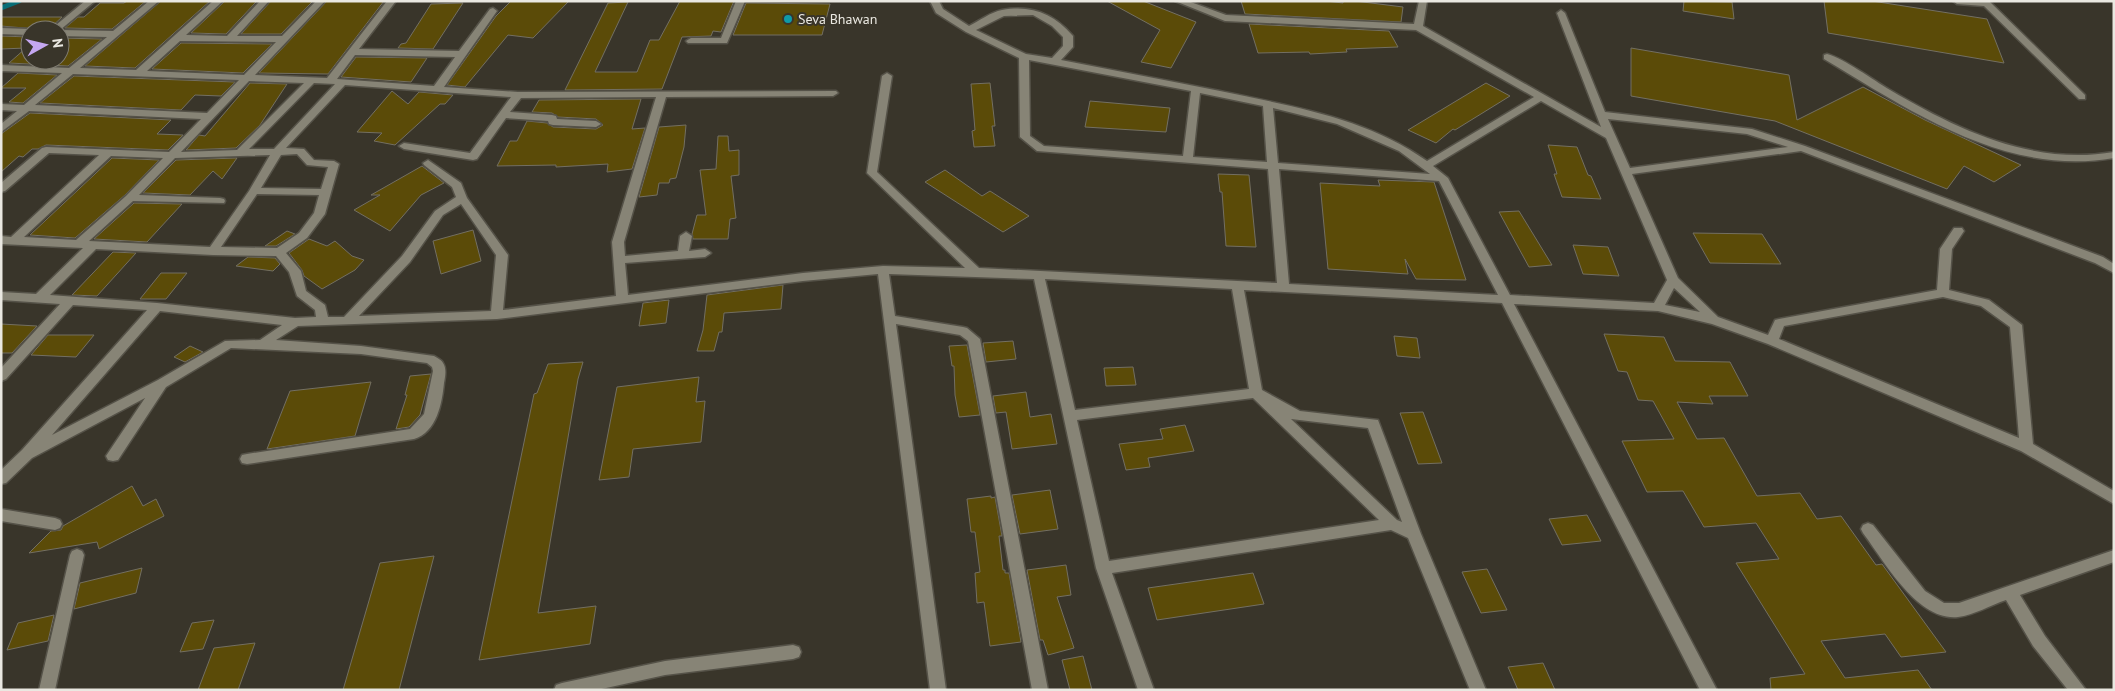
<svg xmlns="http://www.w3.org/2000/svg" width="2115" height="691" viewBox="0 0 2115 691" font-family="'PT Sans',sans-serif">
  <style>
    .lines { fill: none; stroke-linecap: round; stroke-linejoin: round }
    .stream { stroke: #086e76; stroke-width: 5 }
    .building { fill: #5b4b08; stroke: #736f62 }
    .minor-casing { stroke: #555248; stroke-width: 3 }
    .tertiary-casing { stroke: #555248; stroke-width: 3 }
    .minor { fill: #878476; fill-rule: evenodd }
    .tertiary { fill: #878476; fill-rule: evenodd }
    .culture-dot { fill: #0f9aa8; stroke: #39352a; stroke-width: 2 }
    .labels { text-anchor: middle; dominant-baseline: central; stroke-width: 4; stroke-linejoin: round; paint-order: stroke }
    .far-poi-label { font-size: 14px; fill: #eae8e1; stroke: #39352a; text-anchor: start }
  </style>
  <rect width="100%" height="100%" fill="#39352a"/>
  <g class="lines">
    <!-- stream -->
    <polyline class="stream" points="1,8 19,1"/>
  </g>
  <!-- building -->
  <g class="building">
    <polygon points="127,1 146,1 112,29 65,28 78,17 84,17 100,3 124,3"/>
    <polygon points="161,1 210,1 135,68 85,66"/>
    <polygon points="225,1 257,1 226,34 191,33"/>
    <polygon points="271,1 313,1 281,34 241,34"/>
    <polygon points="327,1 384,1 328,74 259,73"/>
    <polygon points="511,1 569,1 533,38 508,35 465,87 447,85 496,16"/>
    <polygon points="680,1 734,1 721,32 713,31 711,36 682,37 662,89 565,90 608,3 628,2 595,72 637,72 650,40 659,40"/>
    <polygon points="1107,1 1143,1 1196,22 1171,68 1141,62 1160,30"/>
    <polygon points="1241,1 1326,1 1343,3 1343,1 1355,1 1403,7 1401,22 1245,14"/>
    <polygon points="1684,1 1732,2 1734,19 1683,11"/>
    <polygon points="1824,1 1872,1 1987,19 2004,63 1828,33"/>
    <polygon points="463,3 433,49 398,48 401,44 406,43 431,4"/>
    <polygon points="746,3 830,4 822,35 733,35"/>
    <polygon points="1,17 62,17 48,30 1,26"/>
    <polygon points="1249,24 1389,31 1398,47 1346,49 1347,52 1310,54 1309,52 1258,53"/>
    <polygon points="1,36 30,37 30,60 60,60 60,38 102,39 68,66 9,63 26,48 1,49"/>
    <polygon points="181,43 272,44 243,73 152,69"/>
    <polygon points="1631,48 1789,75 1797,120 1863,87 1925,120 2021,165 1994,182 1964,166 1947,189 1775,121 1631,96"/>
    <polygon points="356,57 427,58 411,82 341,77"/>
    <polygon points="18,73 57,75 23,103 9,102 26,88 1,88"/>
    <polygon points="74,76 235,82 221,96 195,95 181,110 40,103"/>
    <polygon points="250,83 287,84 260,125 236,148 186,150 199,135 205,136"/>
    <polygon points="990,83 995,126 992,126 995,146 974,147 972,131 975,130 971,84"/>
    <polygon points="1486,83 1510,96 1455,130 1453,129 1436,143 1408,130"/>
    <polygon points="392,91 408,104 419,92 453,95 445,104 440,104 395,145 374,141 382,133 357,132"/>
    <polygon points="641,99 632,129 645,128 632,169 607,172 608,164 556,167 556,165 497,166 510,141 517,141 527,121 547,123 553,127 596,129 603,125 596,119 558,117 552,113 532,112 539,100"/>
    <polygon points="1090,101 1170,108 1166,132 1085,127"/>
    <polygon points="30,113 171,120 157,134 183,135 168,150 46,145 38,149 32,149 23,157 19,156 1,172 1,134"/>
    <polygon points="686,125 684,147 676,178 670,179 669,183 659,183 657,195 639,197 659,127"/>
    <polygon points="718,136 728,136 729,151 739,150 739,175 731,176 736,218 730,219 728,239 693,239 692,234 697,215 706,215 700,170 716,169"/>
    <polygon points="1548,145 1577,147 1588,175 1591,176 1601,199 1562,197 1554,174 1557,174"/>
    <polygon points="112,158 159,160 125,195 75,238 30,235"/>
    <polygon points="237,158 222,179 213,171 190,195 143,193 176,160"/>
    <polygon points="422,166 444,183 421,195 390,231 354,210 380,195 371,195"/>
    <polygon points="945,170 982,196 990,191 1029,216 1003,232 925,182"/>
    <polygon points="1218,174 1249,175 1256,247 1226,246 1222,192 1220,192"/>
    <polygon points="1378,180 1434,182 1466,280 1416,279 1405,259 1408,274 1328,269 1320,183 1380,186"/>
    <polygon points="134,203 182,204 147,242 94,239"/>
    <polygon points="1519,211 1552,265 1529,267 1499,212"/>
    <polygon points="473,230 481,261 441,274 433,241"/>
    <polygon points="287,231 295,234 276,246 265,246"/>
    <polygon points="1693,233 1762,234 1781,264 1710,263"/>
    <polygon points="309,239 327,246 335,241 352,256 364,260 355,270 322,289 304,276 302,270 289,253"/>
    <polygon points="1573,245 1608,247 1619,276 1583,274"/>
    <polygon points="113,252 136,253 97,296 72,295"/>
    <polygon points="248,257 275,258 280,264 273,271 236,266"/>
    <polygon points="161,273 187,273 166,299 140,299"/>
    <polygon points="783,285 781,309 724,313 722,332 719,332 714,351 697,351 703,330 707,295"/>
    <polygon points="669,300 666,323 639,326 643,303"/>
    <polygon points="1,324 37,326 12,353 1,353"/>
    <polygon points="1604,334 1664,337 1675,361 1730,362 1748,396 1709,396 1713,404 1677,402 1697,439 1724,438 1757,496 1800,493 1817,519 1841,516 1876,565 1882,564 1946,652 1901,657 1885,634 1821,641 1845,678 1918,670 1932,690 1771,690 1770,678 1805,674 1736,563 1779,559 1756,523 1704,527 1683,491 1647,492 1622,441 1674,439 1653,401 1638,400 1627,372 1618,371"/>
    <polygon points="48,335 94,335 76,357 31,355"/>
    <polygon points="1394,336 1417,338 1420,358 1397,356"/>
    <polygon points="1013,341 1016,359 986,362 983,343"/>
    <polygon points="967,345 980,415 959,417 955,395 954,366 952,366 949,346"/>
    <polygon points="190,346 203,352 185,362 174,357"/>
    <polygon points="583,362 578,379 538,613 596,606 590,644 479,660 534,394 537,393 548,364"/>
    <polygon points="1133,367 1136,385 1106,386 1104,368"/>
    <polygon points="431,374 420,415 409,427 396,429 407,395 405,395 410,376"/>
    <polygon points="699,377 696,402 705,401 701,442 633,449 629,477 599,480 617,387"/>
    <polygon points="371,382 355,436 267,449 290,391"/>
    <polygon points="1026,392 1030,417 1051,414 1057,444 1012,449 1006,412 996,413 993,396"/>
    <polygon points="1423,412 1442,463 1418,464 1400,413"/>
    <polygon points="1185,425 1194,451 1148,458 1150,467 1126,470 1119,444 1163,439 1160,429"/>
    <polygon points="132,486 143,506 156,499 164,516 99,549 97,542 29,553 51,531 61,530 63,526"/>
    <polygon points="1050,490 1058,529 1020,534 1012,495"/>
    <polygon points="991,496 991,498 995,497 1002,536 999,536 1003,570 1005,570 1005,573 1009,573 1021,642 990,646 984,602 977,603 975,573 980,572 975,532 971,532 967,499"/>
    <polygon points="1587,515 1601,541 1562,545 1549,519"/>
    <polygon points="434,556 399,690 343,690 380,563"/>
    <polygon points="1066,565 1071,595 1057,597 1074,648 1048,655 1043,640 1040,640 1027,570"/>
    <polygon points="142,568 136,593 74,609 80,583"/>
    <polygon points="1487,569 1507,610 1481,613 1462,572"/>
    <polygon points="1253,573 1264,604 1157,620 1148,588"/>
    <polygon points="54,615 48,641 7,650 18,623"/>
    <polygon points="214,620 203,649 180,652 192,623"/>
    <polygon points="255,643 238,690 198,690 214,648"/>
    <polygon points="1083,656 1092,690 1070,690 1062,660"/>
    <polygon points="1543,663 1555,690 1518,690 1508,667"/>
  </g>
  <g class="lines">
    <defs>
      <g id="minor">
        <path d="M85,1H95L60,30L113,31L149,1H159L80,68L136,70L213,1H223L186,35L227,36L260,1H269L237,36H282L316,1H325L255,75L327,78L387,1H396L359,49L459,51L490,9L493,8L497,11L444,87L518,92L836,91L838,93L833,96L666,97L624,242L625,256L678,251L680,236L686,232L692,236L689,251L705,249L711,253L705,257L625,263L628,295L803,273L883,266L965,268L867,173L882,76L887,73L892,76L877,172L979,268L1277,283L1268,169L1037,151L1020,137L1019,58L966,32L936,13L930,1H939L943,9L969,26C979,21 991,12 1002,10C1031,5 1053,13 1073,36V47L1061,60C1114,70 1168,81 1220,91C1291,106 1367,118 1427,161L1534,97L1416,30L1225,21L1175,1H1188L1226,15L1414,24L1419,1H1427L1423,26L1601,127L1557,13L1561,10L1565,13L1605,112L1752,129L1805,146L2103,257L2114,264V273L2095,263L1801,151L1632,174L1678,278L1718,317L1768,335L1775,320L1779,319L1937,290L1940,249L1954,228H1962L1964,231L1952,249L1949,290L1989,300L2022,325L2033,444L2114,491V504L2021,451L1768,344L1712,324L1658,311L1514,304L1717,690H1700L1502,303L1244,290L1262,390L1300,411L1378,420L1421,534L1486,690H1470L1408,538L1391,530L1112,573L1154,690H1138L1096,568L1034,279L889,274L895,316L963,327L967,328L980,339L1048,690H1032L968,341L960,335L896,324L946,690H930L878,274L803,281L497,319L298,326L276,340L361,346L434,356C437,358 442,360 443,363C447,369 445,377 444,383C442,403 437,432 414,439L247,464L242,463L240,459L242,455L247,454L410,429L424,414L433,371L432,367L427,363L361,354L231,348L166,387L118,460L113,461L108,460L106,456L145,398L32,458L6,483L1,484V470L22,450L147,310L73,305L6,379L1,381V368L60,304L1,300V292L36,294L83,248L1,244V236L11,237L99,155L49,153L5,191L1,192V183L42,148L46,147L169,152L201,119L29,111L1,132V124L17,111L1,110V104L24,105L62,73L1,71V65L69,68L107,37L60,36V30H50ZM1033,15L1052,26L1063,37V46L1052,58L1026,54L976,30L1004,16ZM180,41L276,42L244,75L147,71ZM355,55L455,57L434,86L337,79ZM1029,60L1191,91L1183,156L1044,146L1030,136ZM73,74L239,80L207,113L35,105ZM249,81L304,83L237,150L181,152ZM314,83L335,84L274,149H249ZM345,85L511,97L470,153L404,143L399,146L404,149L473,160L477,159L506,118L548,121L549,124L553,125L596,127L601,124L596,121L557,119L556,116L552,115L510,112L521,98L656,97L612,242L616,296L503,310L508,255L467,198L461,183L428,160L423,163L424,165L452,187L456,197L435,211L402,256L344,317H328L325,305L306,291L301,271L286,253L307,238L325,214L339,164L334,161L314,160L304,149L286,148ZM1200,93L1263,106L1267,162L1193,157ZM1541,101L1606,138L1667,280L1654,303L1510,295L1448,178L1433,166ZM1273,108L1337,124L1399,151L1430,174L1278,163ZM1608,119L1747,134L1788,147L1630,168ZM297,154L307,165L328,167L321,189L261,188L281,155ZM270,155L249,191L210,247L89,241L133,201L224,203L225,201L224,199L220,198L139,195L175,158ZM111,156L163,158L126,196L76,240L24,237ZM1279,169L1439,181L1498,295L1289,284ZM257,194L319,195L314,213L299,233L277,248L221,247ZM461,204L496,255L491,311L359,316L410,262L443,215ZM96,249L213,255L276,256L289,272L297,296L315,310L316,317L295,318L157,303L50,295ZM1045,279L1232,289L1249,389L1075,410ZM1674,288L1700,312L1665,305ZM1943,297L1981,306L2010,327L2019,438L1779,339L1784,326ZM160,311L282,325L260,340L225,341L158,380L52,435ZM1253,398L1379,520L1109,561L1077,420ZM1291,419L1368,428L1402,522L1397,520Z"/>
        <polygon points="736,1 745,1 727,43 688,43 686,41 691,38 721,38"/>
        <polygon points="1953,1 1989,1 2085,95 2085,99 2079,99 1984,6 1957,4"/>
        <polygon points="1,28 30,29 33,30 30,30 30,35 1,34"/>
        <path d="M1827,54C1845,59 1873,80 1890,90C1958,130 2033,166 2114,152V158C2006,177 1911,111 1824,59V55Z"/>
        <polygon points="1,509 55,518 60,520 62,524 60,528 55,530 1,521"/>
        <path d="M1868,523L1873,525L1925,591L1944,603H1959L2114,550V562L2020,595L2045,636L2086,690H2068L2033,646L2006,600C1991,605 1974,615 1958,617C1917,621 1885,562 1863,533L1861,529L1863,525Z"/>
        <polygon points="77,549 82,551 84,555 55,690 39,690 70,555 72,551"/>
      </g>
      <polygon id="tertiary" points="793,645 799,647 801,652 799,657 793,659 665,675 597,690 554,690 556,685 562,683 665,661"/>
    </defs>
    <!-- minor casing -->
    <use href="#minor" class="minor-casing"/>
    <!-- tertiary casing -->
    <use href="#tertiary" class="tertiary-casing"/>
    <!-- minor -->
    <use href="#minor" class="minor"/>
    <!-- tertiary -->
    <use href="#tertiary" class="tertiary"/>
  </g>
  <!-- markers -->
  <circle class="culture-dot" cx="788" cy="19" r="5"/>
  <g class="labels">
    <!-- far-poi labels -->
    <g class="far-poi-label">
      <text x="798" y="19">Seva Bhawan</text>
    </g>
  </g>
  <!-- border -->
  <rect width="2115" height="691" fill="none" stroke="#eae8e1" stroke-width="5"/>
  <!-- north arrow -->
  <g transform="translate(45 45) rotate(82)"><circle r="24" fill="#39352a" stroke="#807d73"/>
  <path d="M0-4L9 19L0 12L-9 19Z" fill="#c5a7f1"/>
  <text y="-8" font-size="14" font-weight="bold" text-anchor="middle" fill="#eae8e1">N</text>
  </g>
</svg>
